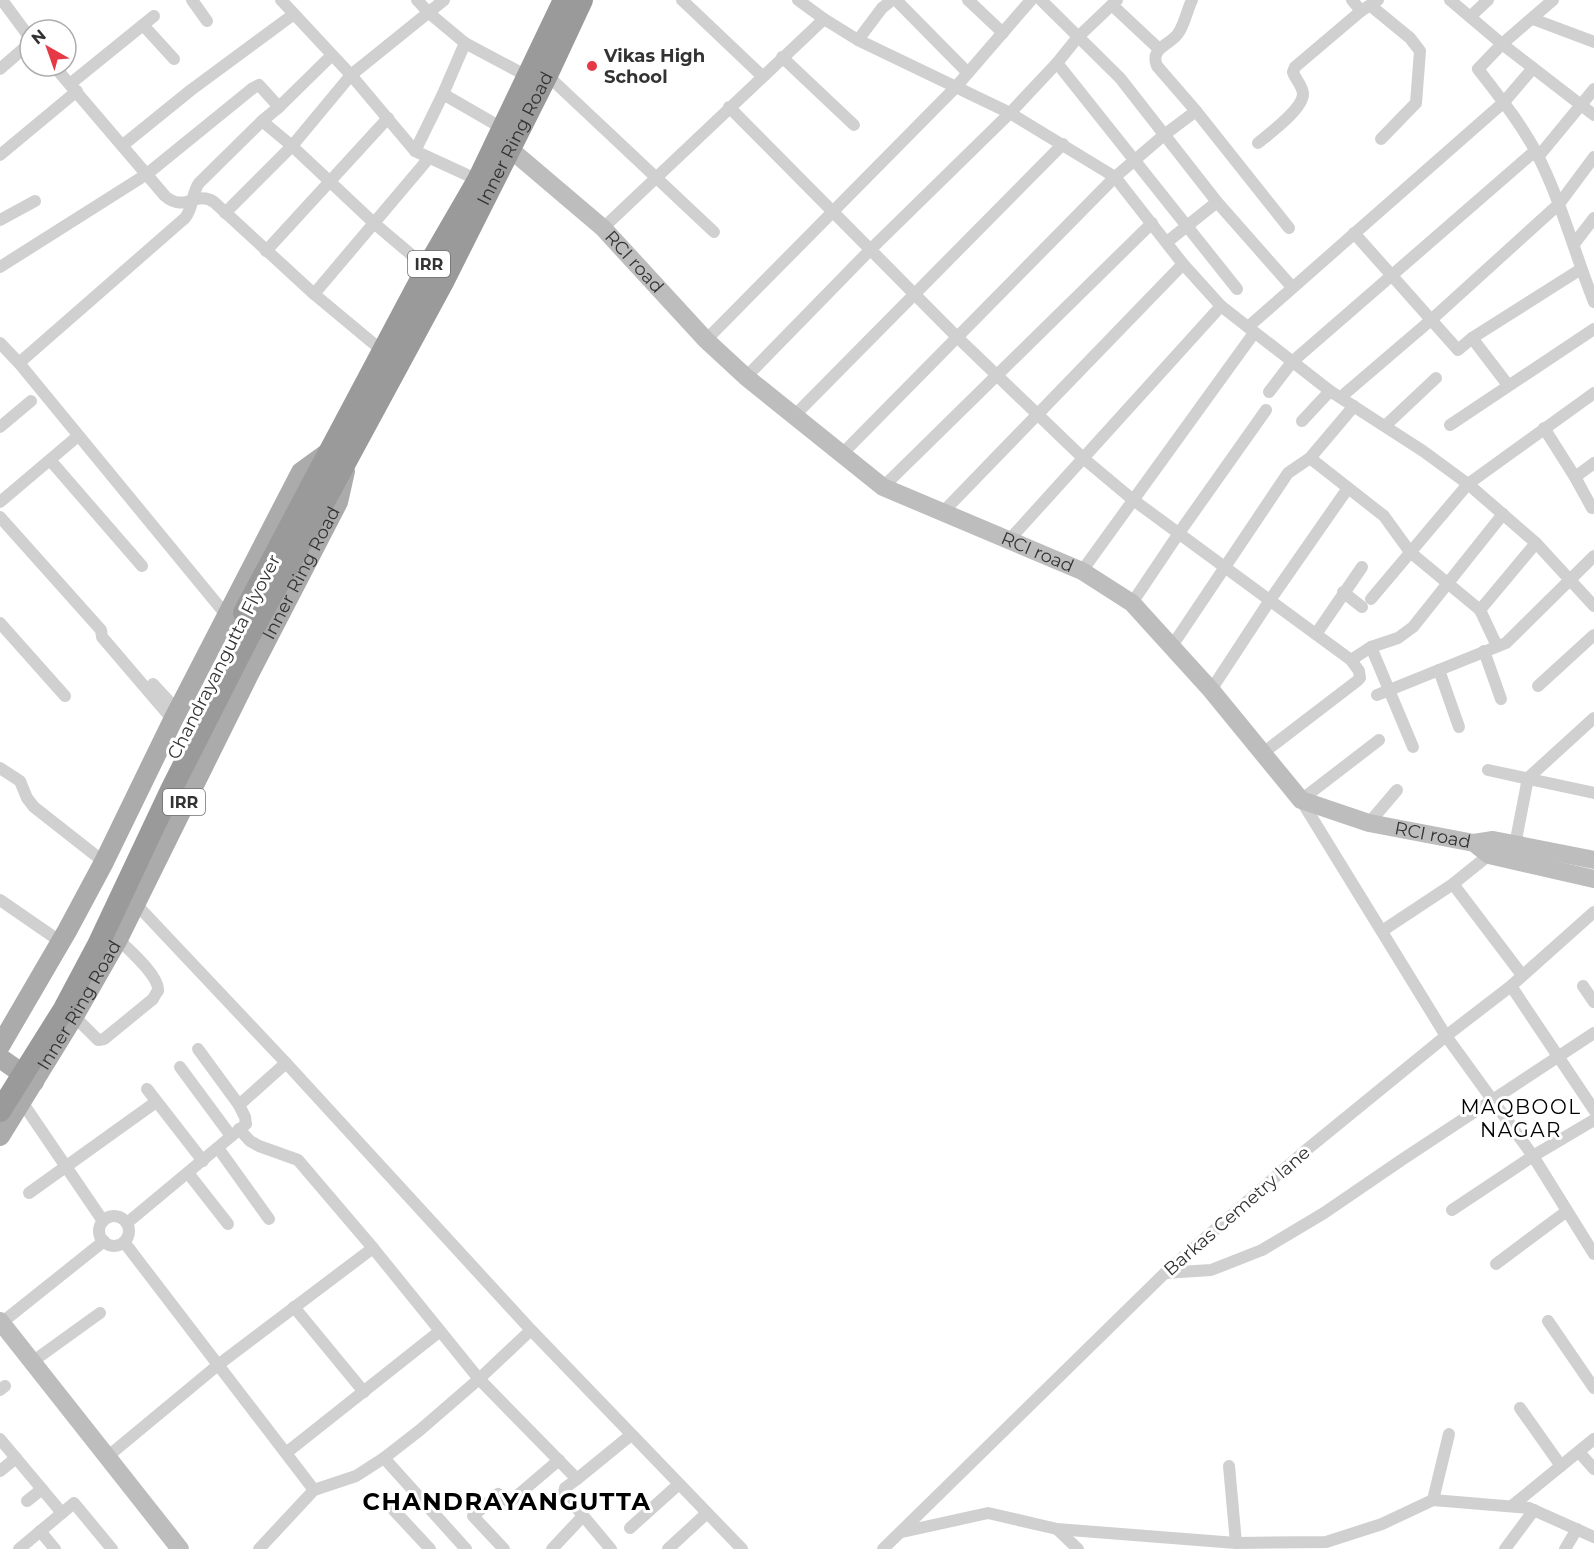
<svg xmlns="http://www.w3.org/2000/svg" width="1594" height="1549" viewBox="0 0 1594 1549" font-family="Montserrat,sans-serif">
  <style>
    .lines { fill: none; stroke-linecap: round; stroke-linejoin: round }
    .street { stroke: #d0d0d0; stroke-width: 12 }
    .secondary { stroke: #bdbdbd; stroke-width: 18 }
    .primary { stroke: #ababab; stroke-width: 20 }
    .highway { stroke: #9a9a9a; stroke-width: 22 }
    .highway-bridge { stroke: #9a9a9a; stroke-width: 22 }
    .poi-dot { fill: #e63946; stroke: #fff; stroke-width: 2 }
    .labels { text-anchor: middle; dominant-baseline: central; stroke-width: 6; stroke-linejoin: round; paint-order: stroke }
    .shield { fill: #fff; stroke: #707070; stroke-width: 1.5 }
    .shield-label { font-size: 16px; font-weight: bold; fill: #333 }
    .poi-label { font-size: 18px; font-weight: bold; fill: #333; stroke: #fff; text-anchor: start }
    .street-label { font-size: 18px; fill: #333; stroke: #fff }
    .neighbourhood-label { font-size: 20px; letter-spacing: 1.5px; fill: #000; stroke: #fff }
    .district-label { font-size: 24px; font-weight: bold; letter-spacing: 1.5px; fill: #000; stroke: #fff }
  </style>
  <rect width="100%" height="100%" fill="#fff"/>
  <g class="lines">
    <!-- street -->
    <g class="street">
      <polyline points="2,0 30,38"/>
      <polyline points="192,0 207,21"/>
      <polyline points="281,0 351,75 415,151 478,180"/>
      <polyline points="417,0 429,13 465,43 527,76"/>
      <polyline points="682,0 762,76"/>
      <polyline points="798,0 824,19 858,40 1010,113 1115,177 1183,264 1221,306 1330,391 1423,451 1468,484 1536,543 1594,606"/>
      <polyline points="896,0 968,73"/>
      <polyline points="968,0 1003,33"/>
      <polyline points="1041,0 1120,78 1217,202 1292,287"/>
      <polyline points="1352,0 1361,11"/>
      <polyline points="1450,0 1502,44 1594,115"/>
      <path d="M1553,0L1502,44L1478,69C1498,95 1520,122 1536,152C1561,200 1574,252 1594,302"/>
      <polyline points="1112,5 1159,49"/>
      <polyline points="1371,6 1410,38 1420,51 1416,103 1381,139"/>
      <polyline points="1470,17 1488,0"/>
      <polyline points="1533,19 1594,42"/>
      <polyline points="143,25 174,59"/>
      <polyline points="858,40 882,8 892,0"/>
      <polyline points="782,57 854,125"/>
      <polyline points="1057,63 1237,289"/>
      <path d="M54,66L165,196C185,213 196,190 214,202L314,294L386,354"/>
      <polyline points="0,69 30,43"/>
      <polyline points="547,75 714,232"/>
      <polyline points="70,84 154,16"/>
      <polyline points="443,94 502,128"/>
      <polyline points="729,107 956,336 1083,458 1132,499 1351,660"/>
      <polyline points="1196,111 1289,228"/>
      <polyline points="262,121 292,146 375,224 427,268"/>
      <path d="M1258,143C1270,133 1303,109 1303,94C1303,86 1295,79 1293,72L1295,67L1361,11L1378,0"/>
      <polyline points="123,145 191,90 294,14"/>
      <polyline points="415,151 443,94 465,43"/>
      <polyline points="0,155 77,91"/>
      <polyline points="1538,157 1594,89"/>
      <polyline points="225,213 292,146 351,75 444,0"/>
      <polyline points="0,220 35,201"/>
      <polyline points="603,228 824,19"/>
      <polyline points="1354,233 1458,350 1472,338 1581,269"/>
      <polyline points="1167,242 1217,202"/>
      <polyline points="1574,244 1594,218"/>
      <polyline points="266,251 388,118"/>
      <polyline points="0,267 147,174 253,88 259,85 279,107"/>
      <polyline points="314,294 429,158"/>
      <polyline points="1248,327 1504,102 1533,68"/>
      <polyline points="1472,338 1508,385"/>
      <polyline points="706,340 955,88 1031,0"/>
      <polyline points="0,343 19,363 227,616"/>
      <path d="M19,363L185,218C194,207 191,194 199,183L262,121L279,107L332,55"/>
      <polyline points="746,377 870,250 1010,113 1057,63 1078,37 1117,0"/>
      <polyline points="1269,392 1292,362 1535,151"/>
      <polyline points="1341,397 1431,320 1559,204 1594,157"/>
      <polyline points="795,415 1063,144"/>
      <polyline points="1302,421 1330,391"/>
      <polyline points="1450,425 1594,329"/>
      <polyline points="1385,426 1436,378"/>
      <polyline points="0,427 31,401"/>
      <polyline points="1544,428 1575,477"/>
      <path d="M843,453L1115,177L1164,135L1196,111L1157,66C1149,47 1172,45 1179,32C1185,23 1187,10 1192,0"/>
      <polyline points="1310,458 1384,516 1410,552 1480,610"/>
      <polyline points="50,460 142,566"/>
      <polyline points="883,487 1152,223"/>
      <polyline points="0,502 78,436"/>
      <polyline points="1592,508 1575,477 1594,463"/>
      <polyline points="943,512 1183,264"/>
      <polyline points="0,517 101,630 102,637 173,720"/>
      <polyline points="1010,539 1221,306"/>
      <polyline points="1082,571 1254,333"/>
      <polyline points="1343,592 1362,607"/>
      <polyline points="1371,599 1468,484 1594,393"/>
      <polyline points="1132,603 1179,533 1266,410"/>
      <polyline points="0,623 65,696"/>
      <polyline points="1316,634 1362,567"/>
      <polyline points="1172,646 1288,473 1310,458 1354,406"/>
      <polyline points="1497,646 1480,610 1536,543"/>
      <polyline points="1371,647 1413,747"/>
      <polyline points="1484,651 1501,699"/>
      <polyline points="1439,670 1459,727"/>
      <polyline points="153,684 178,711"/>
      <polyline points="1538,686 1594,635"/>
      <polyline points="1211,690 1270,600 1348,488"/>
      <polyline points="1377,695 1506,643 1594,556"/>
      <polyline points="1379,740 1301,800 1446,1036 1533,1156 1594,1254"/>
      <polyline points="1263,753 1357,681 1360,678 1359,671 1351,660 1371,647 1398,638 1413,627 1503,514"/>
      <polyline points="0,768 20,781 27,798 34,807 104,862"/>
      <polyline points="1488,770 1594,793"/>
      <polyline points="1369,823 1397,790"/>
      <polyline points="1515,845 1528,778 1594,718"/>
      <polyline points="1453,884 1522,975"/>
      <polyline points="0,900 61,942"/>
      <polyline points="135,903 286,1063 531,1330 742,1549"/>
      <polyline points="1382,931 1453,884 1489,855 1490,849"/>
      <polyline points="1511,986 1594,1110"/>
      <polyline points="1583,986 1594,1002"/>
      <path d="M74,1016L98,1040L104,1039L153,999C154,997 157,992 158,991C160,976 128,949 118,939"/>
      <polyline points="198,1049 239,1105"/>
      <polyline points="180,1067 231,1136"/>
      <polyline points="147,1089 203,1161"/>
      <polyline points="22,1102 103,1221"/>
      <polyline points="239,1129 250,1141 259,1146 298,1160 373,1248 479,1379 577,1479 565,1488 564,1493 611,1549"/>
      <polyline points="218,1148 269,1219"/>
      <polyline points="188,1173 228,1224"/>
      <polyline points="29,1193 156,1102"/>
      <polyline points="1452,1210 1533,1156 1594,1120"/>
      <circle cx="114" cy="1231" r="15"/>
      <polyline points="127,1223 246,1124 245,1117 239,1105 286,1063"/>
      <polyline points="124,1242 314,1490"/>
      <polyline points="1496,1264 1567,1211"/>
      <polyline points="1165,1273 1211,1270 1262,1250 1324,1213 1403,1159 1594,1033"/>
      <polyline points="294,1307 364,1392"/>
      <polyline points="1548,1321 1594,1388"/>
      <polyline points="0,1324 104,1241"/>
      <polyline points="32,1362 100,1313"/>
      <polyline points="0,1390 5,1386"/>
      <polyline points="1520,1408 1561,1466"/>
      <polyline points="0,1439 62,1513"/>
      <polyline points="1579,1452 1594,1469"/>
      <polyline points="286,1453 440,1331"/>
      <polyline points="107,1457 218,1365 373,1248"/>
      <polyline points="384,1458 466,1549"/>
      <polyline points="1229,1466 1236,1543"/>
      <polyline points="0,1471 16,1458"/>
      <polyline points="577,1479 631,1435"/>
      <polyline points="1433,1500 1449,1434"/>
      <polyline points="27,1501 42,1489"/>
      <polyline points="388,1504 430,1549"/>
      <polyline points="1513,1505 1594,1439"/>
      <polyline points="630,1528 679,1484"/>
      <polyline points="1057,1529 1078,1549"/>
      <polyline points="40,1531 55,1549"/>
      <polyline points="902,1532 988,1513 1057,1529 1236,1543 1326,1542 1382,1524 1433,1500 1529,1508 1594,1537"/>
      <polyline points="19,1549 74,1503 112,1549"/>
      <polyline points="259,1549 314,1490 356,1476 384,1458 420,1430 479,1379 531,1330"/>
      <polyline points="504,1549 473,1516 498,1494 508,1501 511,1501 559,1460"/>
      <polyline points="552,1549 583,1516"/>
      <polyline points="668,1549 707,1513"/>
      <polyline points="883,1549 1165,1273 1305,1151 1446,1036 1511,986 1594,912"/>
      <polyline points="1505,1549 1534,1510"/>
      <polyline points="1565,1549 1577,1529"/>
    </g>
    <!-- secondary -->
    <g class="secondary">
      <path id="s1" d="M510,149L603,228L706,340L746,377L883,487L1082,571L1132,603L1211,690L1301,800L1369,823L1474,843L1489,855L1594,879"/>
      <polyline points="1474,843 1493,840 1594,860"/>
      <polyline points="0,1321 180,1549"/>
    </g>
    <!-- primary -->
    <g class="primary">
      <polyline points="0,1046 67,931 104,862 173,720 301,472 330,451"/>
      <polyline points="0,1058 34,1082"/>
      <path id="s2" d="M0,1136L74,1016L118,939L249,674L338,502L345,471"/>
    </g>
    <!-- highway -->
    <g class="highway">
      <polyline points="315,479 427,268 478,180 564,0"/>
      <path id="s3" d="M331,489L443,282L547,75L582,0"/>
    </g>
    <!-- highway-bridge -->
    <g class="highway-bridge">
      <polyline points="244,613 315,479"/>
      <polyline points="0,1111 64,1009 98,945 172,788 247,640 331,489"/>
    </g>
  </g>
  <!-- markers -->
  <circle class="poi-dot" cx="592" cy="66" r="6"/>
  <g class="labels">
    <!-- shield labels -->
    <g class="shield">
      <rect x="408" y="251" width="42" height="26" rx="4.5"/>
      <rect x="163" y="789" width="42" height="26" rx="4.5"/>
    </g>
    <g class="shield-label">
      <text x="429" y="264">IRR</text>
      <text x="184" y="802">IRR</text>
    </g>
    <!-- poi labels -->
    <g class="poi-label">
      <text x="604" y="56">Vikas High<tspan x="604" dy="21">School</tspan></text>
    </g>
    <!-- street labels -->
    <g class="street-label">
      <text stroke="none"><textPath href="#s3" startOffset="396">Inner Ring Road</textPath></text>
      <text stroke="none"><textPath href="#s1" startOffset="168">RCI road</textPath></text>
      <text stroke="none"><textPath href="#s1" startOffset="672">RCI road</textPath></text>
      <text stroke="none"><textPath href="#s2" startOffset="639">Inner Ring Road</textPath></text>
      <text transform="translate(224 657) rotate(-63)">Chandrayangutta Flyover</text>
      <text stroke="none"><textPath href="#s1" startOffset="1176">RCI road</textPath></text>
      <text stroke="none"><textPath href="#s2" startOffset="153">Inner Ring Road</textPath></text>
      <text transform="translate(1237 1211) rotate(-41)">Barkas Cemetry lane</text>
    </g>
    <!-- neighbourhood labels -->
    <g class="neighbourhood-label">
      <text x="1521" y="1107">MAQBOOL<tspan x="1521" dy="23">NAGAR</tspan></text>
    </g>
    <!-- district labels -->
    <g class="district-label">
      <text x="507" y="1501">CHANDRAYANGUTTA</text>
    </g>
  </g>
  <!-- north arrow -->
  <g transform="translate(48 48) rotate(320)"><circle r="28" fill="#ffffff" stroke="#adadad" stroke-width="1.5"/>
  <path d="M0-4.5L10 22L0 15L-10 22Z" fill="#e63946"/>
  <text y="-9" font-size="16" font-weight="bold" text-anchor="middle" fill="#333333">N</text>
  </g>
</svg>
